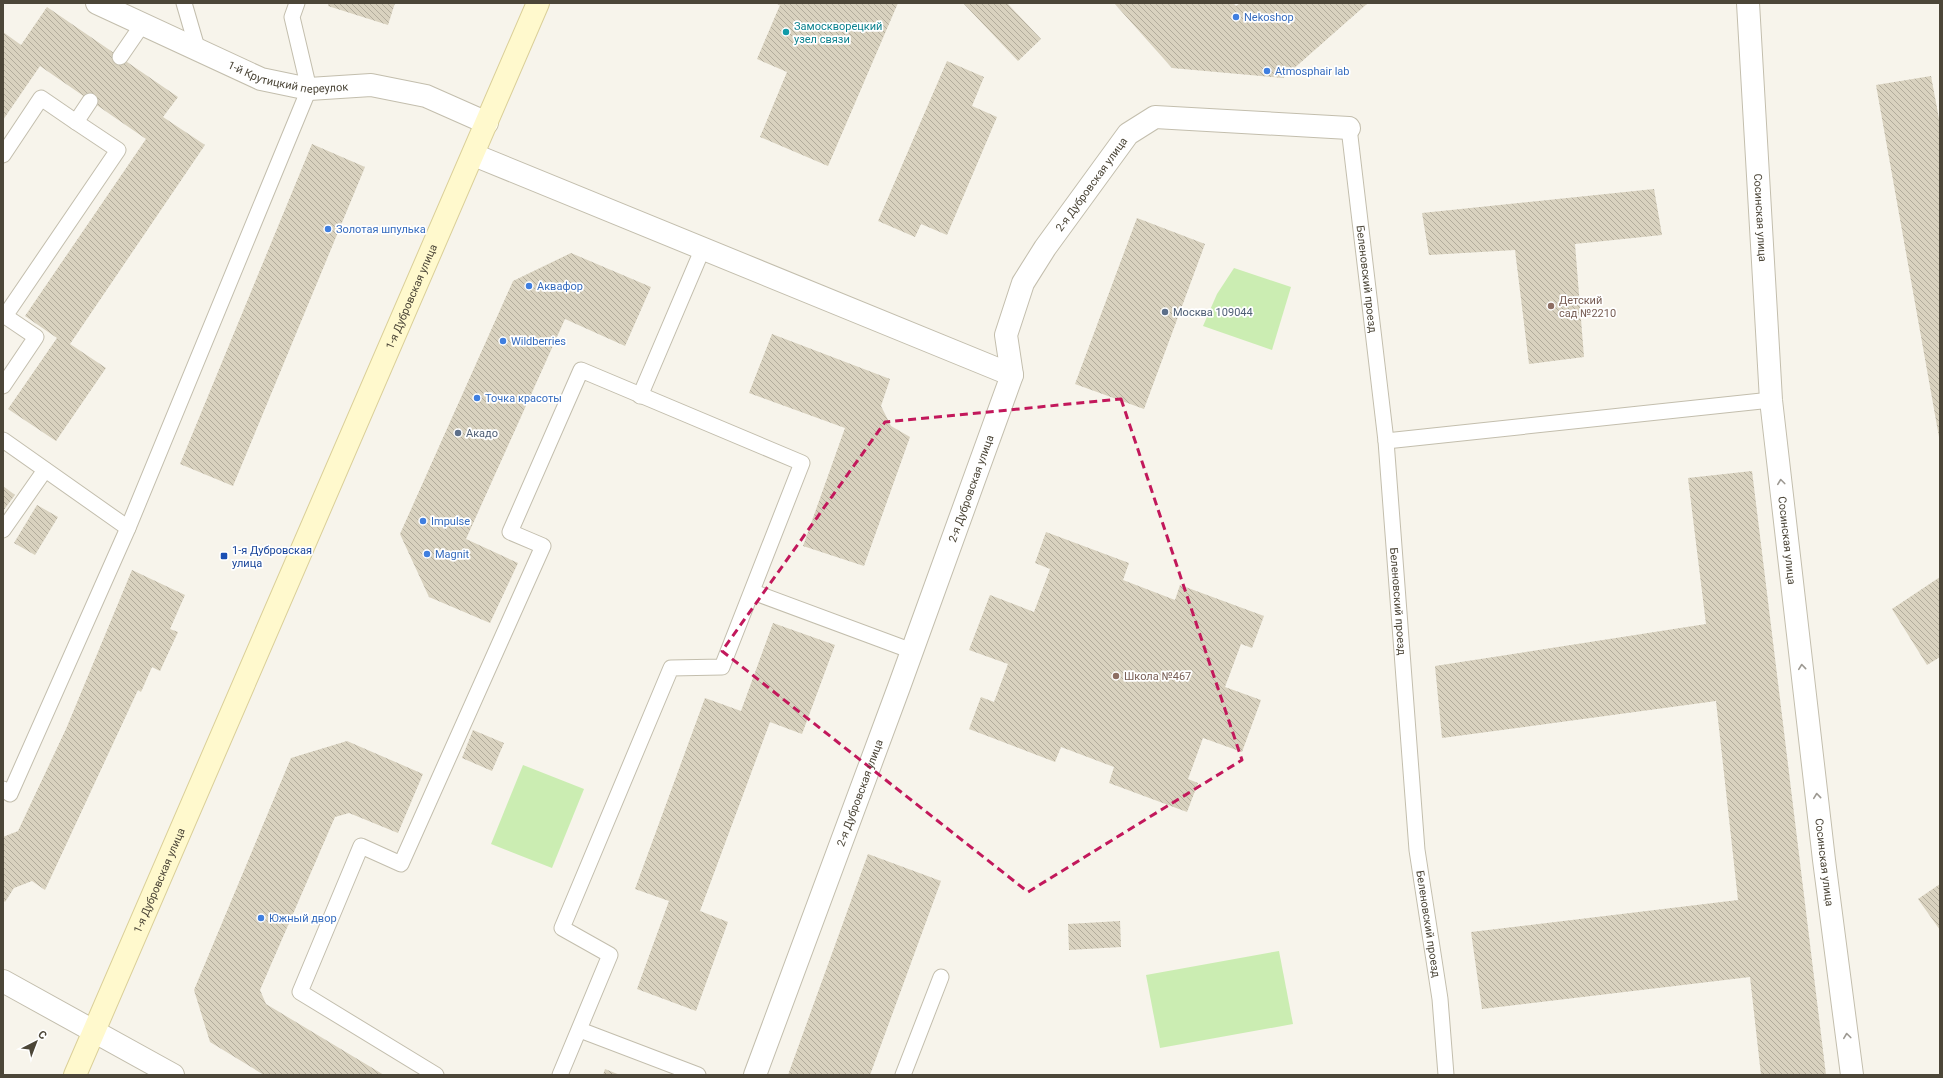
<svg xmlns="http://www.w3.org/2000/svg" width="1943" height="1078" viewBox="0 0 1943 1078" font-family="Roboto,sans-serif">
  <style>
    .green { fill: #cbedb2 }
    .building { fill: url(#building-back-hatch) }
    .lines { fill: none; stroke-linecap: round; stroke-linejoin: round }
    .service-casing { stroke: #c3bead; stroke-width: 17 }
    .minor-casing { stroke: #c3bead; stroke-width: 24 }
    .secondary-casing { stroke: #dacf98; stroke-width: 24 }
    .service { stroke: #fff; stroke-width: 15 }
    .minor { stroke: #fff; stroke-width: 22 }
    .secondary { stroke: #fff9cd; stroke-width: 22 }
    .oneway { stroke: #9d9992 }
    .marked { fill: none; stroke: #c2185b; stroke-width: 3; stroke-dasharray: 8 5; stroke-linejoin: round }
    .shop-dot { fill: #3f7fe0; stroke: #fff; stroke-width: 1.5 }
    .culture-dot { fill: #0f9aa8; stroke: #fff; stroke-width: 1.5 }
    .education-dot { fill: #8d6e63; stroke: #fff; stroke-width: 1.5 }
    .service-dot { fill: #5c6f8a; stroke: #fff; stroke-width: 1.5 }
    .transit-dot { fill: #1a4fb4; stroke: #fff; stroke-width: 1.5 }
    .labels { text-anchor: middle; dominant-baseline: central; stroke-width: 3.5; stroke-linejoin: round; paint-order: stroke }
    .shop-label { font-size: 11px; fill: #366cbe; stroke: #fff; text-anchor: start }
    .culture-label { font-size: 11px; fill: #0d838f; stroke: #fff; text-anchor: start }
    .street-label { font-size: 11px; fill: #4c4638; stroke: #fff }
    .education-label { font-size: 11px; fill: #785e54; stroke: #fff; text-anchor: start }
    .service-label { font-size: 11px; fill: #4e5e75; stroke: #fff; text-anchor: start }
    .transit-label { font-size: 11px; fill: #164399; stroke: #fff; text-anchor: start }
  </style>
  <defs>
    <pattern id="building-back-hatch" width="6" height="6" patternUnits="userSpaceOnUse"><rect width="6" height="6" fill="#d9d2bf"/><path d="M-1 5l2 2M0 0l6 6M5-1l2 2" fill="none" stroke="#b2ac9c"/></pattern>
  </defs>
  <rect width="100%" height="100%" fill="#f7f4eb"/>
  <!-- green -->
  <g class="green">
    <polygon points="1234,268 1291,287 1272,350 1203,326 1217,294"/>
    <polygon points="523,765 584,789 552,868 491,844"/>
    <polygon points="1279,951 1293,1024 1160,1048 1146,975"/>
  </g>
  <!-- building -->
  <g class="building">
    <polygon points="329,3 395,3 388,25 328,6"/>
    <polygon points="774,3 898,3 828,166 760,137 787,72 757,59 780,5"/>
    <polygon points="965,3 1007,3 1041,39 1018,61 964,4"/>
    <polygon points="1114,3 1233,3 1236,6 1240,3 1368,3 1283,78 1172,68"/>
    <polygon points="47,7 178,97 163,117 205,145 70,344 106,368 56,441 8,409 57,338 25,316 146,139 40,66 3,120 3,32 21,45"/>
    <polygon points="947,61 984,77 972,106 997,117 947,235 921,224 915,237 878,221"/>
    <polygon points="1931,76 1940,124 1940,437 1939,437 1876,85"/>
    <polygon points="312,144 365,167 233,486 180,464"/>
    <polygon points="1654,189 1662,235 1575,244 1584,357 1529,364 1515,250 1429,255 1422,213"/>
    <polygon points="1137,218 1205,244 1144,409 1075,384"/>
    <polygon points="571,253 651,287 625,346 565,319 466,539 518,563 490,623 429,597 400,534 513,281"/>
    <polygon points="772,334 890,379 881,406 891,426 910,437 864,566 803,546 845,428 749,393"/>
    <polygon points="1752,471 1773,642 1826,1075 1761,1075 1750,977 1482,1009 1471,932 1738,900 1716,701 1442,738 1435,666 1706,624 1688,478"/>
    <polygon points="3,486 15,495 3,511"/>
    <polygon points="37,505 58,517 35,555 14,543"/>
    <polygon points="1046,532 1129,563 1123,580 1175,600 1180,585 1264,616 1252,648 1241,644 1225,687 1261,700 1242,752 1203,738 1188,779 1198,783 1187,812 1109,783 1114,767 1061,747 1055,762 969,729 981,697 994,702 1008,664 969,650 990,595 1034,612 1050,569 1035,563"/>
    <polygon points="132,570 185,595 170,629 178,632 160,671 152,667 141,692 138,690 45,890 32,881 14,888 5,902 3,900 3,837 18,831 66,729"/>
    <polygon points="1940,577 1940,657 1927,665 1892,609"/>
    <polygon points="773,623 835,645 802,734 770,722 700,911 728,922 696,1011 637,989 669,901 635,889 705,698 741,711"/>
    <polygon points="473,730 504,743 492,771 462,758"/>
    <polygon points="347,741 423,774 398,833 349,813 335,817 260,990 266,1004 384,1075 264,1075 210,1042 194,990 291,758"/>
    <polygon points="868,854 941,881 870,1075 788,1075"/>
    <polygon points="1940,884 1940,930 1918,899"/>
    <polygon points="1120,921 1121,947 1069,950 1068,924"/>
    <polygon points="605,1069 620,1075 603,1075"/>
  </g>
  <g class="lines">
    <defs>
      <g id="service">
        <polyline points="184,3 198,51"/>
        <polyline points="120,57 142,25"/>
        <path id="s1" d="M1349,128L1386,441L1417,850L1440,999L1446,1075"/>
        <polyline points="3,155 41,98 76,122 90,101"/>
        <polyline points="3,386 36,337 5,316 118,150 76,122"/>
        <polyline points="640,396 703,248"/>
        <polyline points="3,440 128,528"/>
        <polyline points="1386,441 1771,400"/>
        <polyline points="3,530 45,470"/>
        <polyline points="753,592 912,651"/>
        <polyline points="3,789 10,794 128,528 309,89 292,17 297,3"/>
        <polyline points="580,1030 698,1075"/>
        <polyline points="436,1075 300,992 361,846 401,864 543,546 510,532 581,370 802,463 722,667 671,668 562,928 610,955 560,1075"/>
        <polyline points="903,1075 941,977"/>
      </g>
      <g id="minor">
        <path id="s2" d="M97,3L261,79L309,89L371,85L426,96L487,123"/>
        <path id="s3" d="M1748,3L1771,400L1824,860L1852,1075"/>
        <polyline points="474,155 1012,375"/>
        <polyline points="3,981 173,1075"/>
        <path id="s4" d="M755,1075L899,687L1012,375L1006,335L1023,283L1045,248L1128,134L1155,117L1349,128"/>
      </g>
      <g id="secondary">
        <path id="s5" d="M75,1075L538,3"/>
      </g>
    </defs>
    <!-- service casing -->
    <use href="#service" class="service-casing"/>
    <!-- minor casing -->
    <use href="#minor" class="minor-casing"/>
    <!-- secondary casing -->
    <use href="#secondary" class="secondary-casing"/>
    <!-- service -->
    <use href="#service" class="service"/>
    <!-- minor -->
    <use href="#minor" class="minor"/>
    <!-- secondary -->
    <use href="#secondary" class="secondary"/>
  </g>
  <!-- one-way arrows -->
  <defs><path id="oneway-chevron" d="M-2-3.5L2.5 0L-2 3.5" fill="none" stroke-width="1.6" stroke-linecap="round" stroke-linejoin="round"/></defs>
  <g class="oneway">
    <use href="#oneway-chevron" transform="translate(1781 482) rotate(-97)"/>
    <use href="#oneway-chevron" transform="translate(1802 667) rotate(-96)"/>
    <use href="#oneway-chevron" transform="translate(1817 796) rotate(-96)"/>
    <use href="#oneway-chevron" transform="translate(1847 1036) rotate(-97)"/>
  </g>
  <!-- marked area -->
  <path class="marked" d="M1121,399L1242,760L1028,892L722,651L885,422Z"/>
  <!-- markers -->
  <g class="shop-dot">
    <circle cx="1236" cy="17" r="4"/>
    <circle cx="1267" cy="71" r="4"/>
    <circle cx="328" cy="229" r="4"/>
    <circle cx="529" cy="286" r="4"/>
    <circle cx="503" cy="341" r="4"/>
    <circle cx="477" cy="398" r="4"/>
    <circle cx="423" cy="521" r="4"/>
    <circle cx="427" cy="554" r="4"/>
    <circle cx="261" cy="918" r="4"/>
  </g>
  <circle class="culture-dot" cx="786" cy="32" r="4"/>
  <g class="education-dot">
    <circle cx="1551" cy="306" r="4"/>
    <circle cx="1116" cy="676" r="4"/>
  </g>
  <g class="service-dot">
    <circle cx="1165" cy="312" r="4"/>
    <circle cx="458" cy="433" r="4"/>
  </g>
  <rect class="transit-dot" x="220" y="552" width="8" height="8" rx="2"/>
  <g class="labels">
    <!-- shop labels -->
    <g class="shop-label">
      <text x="1244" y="17">Nekoshop</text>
      <text x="1275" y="71">Atmosphair lab</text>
      <text x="336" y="229">Золотая шпулька</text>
      <text x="537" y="286">Аквафор</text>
      <text x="511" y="341">Wildberries</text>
      <text x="485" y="398">Точка красоты</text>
      <text x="431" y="521">Impulse</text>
      <text x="435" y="554">Magnit</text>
      <text x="269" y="918">Южный двор</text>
    </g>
    <!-- culture labels -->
    <g class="culture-label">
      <text x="794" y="26">Замоскворецкий<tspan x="794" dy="13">узел связи</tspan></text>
    </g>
    <!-- street labels -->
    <g class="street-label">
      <text stroke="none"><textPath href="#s2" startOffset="207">1-й Крутицкий переулок</textPath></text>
      <text stroke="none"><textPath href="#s4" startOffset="961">2-я Дубровская улица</textPath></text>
      <text stroke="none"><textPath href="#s3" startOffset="215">Сосинская улица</textPath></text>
      <text stroke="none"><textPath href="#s1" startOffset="152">Беленовский проезд</textPath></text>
      <text stroke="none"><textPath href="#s5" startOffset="848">1-я Дубровская улица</textPath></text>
      <text stroke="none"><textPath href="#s4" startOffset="625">2-я Дубровская улица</textPath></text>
      <text stroke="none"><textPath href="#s3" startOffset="539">Сосинская улица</textPath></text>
      <text stroke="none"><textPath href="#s1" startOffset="476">Беленовский проезд</textPath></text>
      <text stroke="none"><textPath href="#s4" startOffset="301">2-я Дубровская улица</textPath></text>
      <text stroke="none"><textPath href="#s3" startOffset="863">Сосинская улица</textPath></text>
      <text stroke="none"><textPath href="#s5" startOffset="212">1-я Дубровская улица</textPath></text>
      <text stroke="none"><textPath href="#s1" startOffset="800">Беленовский проезд</textPath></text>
    </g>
    <!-- education labels -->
    <g class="education-label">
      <text x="1559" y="300">Детский<tspan x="1559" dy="13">сад №2210</tspan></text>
      <text x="1124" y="676">Школа №467</text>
    </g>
    <!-- service labels -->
    <g class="service-label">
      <text x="1173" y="312">Москва 109044</text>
      <text x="466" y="433">Акадо</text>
    </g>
    <!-- transit labels -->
    <g class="transit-label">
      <text x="232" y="550">1-я Дубровская<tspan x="232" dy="13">улица</tspan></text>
    </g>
  </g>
  <!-- border -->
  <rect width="1943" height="1078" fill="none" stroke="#4c4638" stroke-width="8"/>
  <!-- north arrow -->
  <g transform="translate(36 1042) rotate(42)" stroke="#ffffff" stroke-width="3" paint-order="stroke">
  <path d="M0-3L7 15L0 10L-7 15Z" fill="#4c4638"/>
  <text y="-6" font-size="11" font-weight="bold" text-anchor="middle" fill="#4c4638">С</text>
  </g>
</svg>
